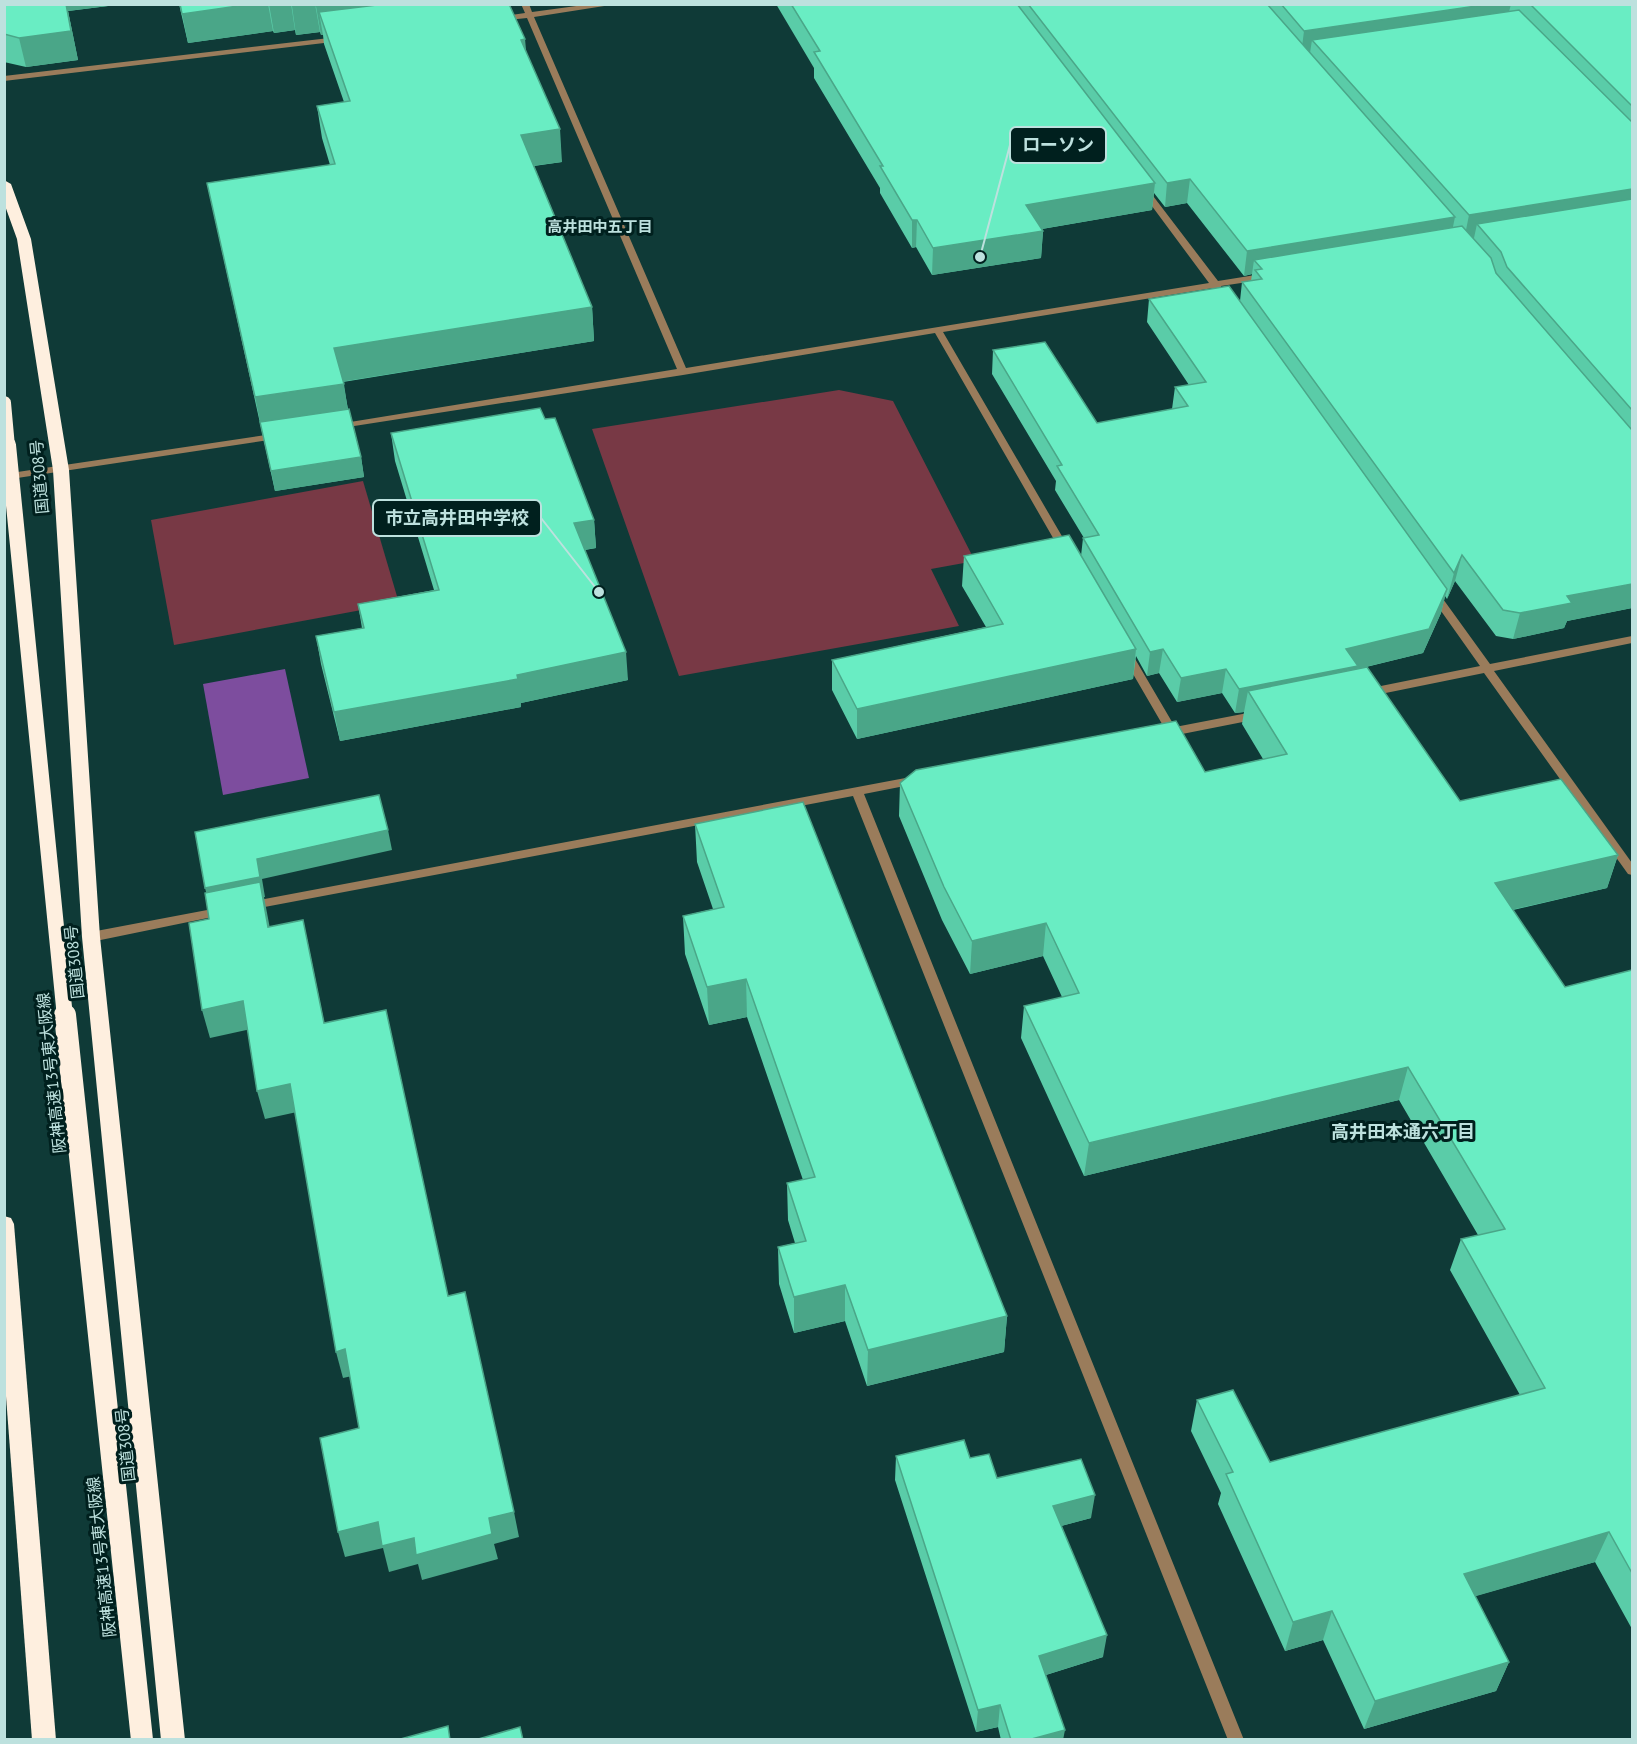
<svg xmlns="http://www.w3.org/2000/svg" width="1637" height="1744" viewBox="0 0 1637 1744" font-family="'PT Sans','Noto Sans JP',sans-serif">
  <style>
    .green { fill: #783945 }
    .water { fill: #7d4d9e }
    .lines { fill: none; stroke-linecap: round; stroke-linejoin: round }
    .street { fill: #9a7c5b; fill-rule: evenodd }
    .highway { fill: #feefdf; fill-rule: evenodd }
    .highway-bridge-far2 { stroke: #feefdf; stroke-width: 14 }
    .highway-bridge-far1 { stroke: #feefdf; stroke-width: 16 }
    .highway-bridge { stroke: #feefdf; stroke-width: 22 }
    .wall { fill: #5acca8 }
    .shaded-wall { fill: #4aa688 }
    .building { fill: #69edc3; stroke: #4aa688; stroke-width: 1.5 }
    .labels { text-anchor: middle; dominant-baseline: central; stroke-width: 6; stroke-linejoin: round; paint-order: stroke }
    .far-neighbourhood-label { font-size: 15px; font-weight: bold; fill: #bde1de; stroke: #00201e }
    .street-label { font-size: 16px; fill: #bde1de; stroke: #00201e }
    .neighbourhood-label { font-size: 18px; font-weight: bold; fill: #bde1de; stroke: #00201e }
    .leader { fill: none; stroke: #bde1de; stroke-width: 2 }
    .callout-dot { fill: #bde1de; stroke: #00201e; stroke-width: 2 }
    .callout { fill: #00201e; stroke: #bde1de; stroke-width: 2 }
    .callout-label { font-size: 18px; text-anchor: middle; font-weight: bold; fill: #bde1de }
  </style>
  <rect width="100%" height="100%" fill="#0f3a37"/>
  <!-- green -->
  <g class="green">
    <polygon points="839,390 893,401 975,561 931,569 959,626 679,676 592,429"/>
    <polygon points="363,481 399,603 174,645 151,520"/>
  </g>
  <!-- water -->
  <polygon class="water" points="285,669 309,778 223,795 203,684"/>
  <g class="lines">
    <!-- street -->
    <g class="street">
      <polygon points="521,4 529,4 532,12 591,4 617,4 534,17 686,368 1209,283 1140,190 1144,187 1147,188 1218,281 1268,273 1273,276 1268,279 1221,286 1221,290 1218,291 1213,288 943,332 1070,550 1065,553 1060,550 935,333 683,375 335,429 335,425 338,424 677,369 527,18 498,21 494,19 498,17 525,13"/>
      <polygon points="338,37 341,37 341,41 4,81 4,76"/>
      <polygon points="279,433 284,436 282,438 4,480 4,474"/>
      <polygon points="1434,591 1438,592 1490,664 1632,636 1632,643 1494,671 1632,863 1632,875 1628,874 1484,673 1366,697 1362,696 1360,693 1366,689 1480,666 1429,594"/>
      <polygon points="1127,651 1131,652 1175,727 1258,711 1264,715 1258,719 1172,736 1162,736 1160,733 1165,729 1122,655"/>
      <polygon points="916,776 920,777 922,780 920,783 864,794 1244,1740 1228,1740 853,796 249,910 243,906 249,902"/>
      <polygon points="223,907 227,908 229,911 227,914 91,942 87,940 85,937 87,934 91,932"/>
    </g>
    <!-- highway -->
    <g class="highway">
      <polygon points="4,180 11,184 31,239 69,470 100,937 185,1740 161,1740 82,937 53,470 17,239 4,203"/>
      <polygon points="4,1216 11,1218 14,1224 56,1740 32,1740 4,1370"/>
    </g>
    <!-- highway-bridge-far2 -->
    <polyline class="highway-bridge-far2" points="4,403 8,447"/>
    <!-- highway-bridge-far1 -->
    <polyline class="highway-bridge-far1" points="8,445 65,1017"/>
    <!-- highway-bridge -->
    <polyline class="highway-bridge" points="65,1015 142,1740"/>
  </g>
  <!-- wall -->
  <g class="wall">
    <polygon points="4,4 124,4 68,11 78,60 26,67 4,62"/>
    <polygon points="179,4 509,4 526,52 562,162 534,166 592,307 594,341 343,382 348,409 361,457 364,477 275,491 207,183 330,165 322,138 317,106 344,102 324,44 323,35 321,35 320,32 296,35 295,30 274,33 273,31 188,43"/>
    <polygon points="776,4 1632,4 1632,608 1567,621 1564,628 1513,639 1496,636 1455,581 1447,599 1445,596 1441,613 1423,653 1362,668 1460,801 1618,855 1607,888 1513,910 1565,987 1632,970 1632,1629 1595,1562 1475,1596 1509,1662 1496,1691 1364,1729 1323,1640 1285,1651 1218,1504 1221,1493 1191,1431 1197,1400 1270,1462 1520,1395 1450,1270 1461,1239 1478,1235 1399,1100 1084,1176 1021,1038 1024,1006 1062,997 1043,956 970,974 942,920 899,816 900,783 1205,772 1263,759 1242,724 1244,712 1235,713 1222,693 1177,702 1159,673 1147,676 1136,656 1133,679 857,739 832,690 832,660 986,627 962,586 964,556 1081,556 1083,538 1084,538 1055,490 1056,481 992,374 993,350 1097,423 1172,409 1175,387 1189,385 1147,322 1149,299 1240,301 1242,282 1251,281 1252,274 1244,276 1187,203 1165,207 1154,193 1152,210 1042,229 1043,231 1041,258 932,275 916,247 912,248 880,193 880,188 814,78 814,68"/>
    <polygon points="545,419 594,520 596,548 585,550 628,680 521,703 521,707 340,741 321,664 316,636 362,628 358,604 434,590 395,461 391,433"/>
    <polygon points="695,824 1007,1316 1004,1352 867,1386 845,1321 794,1333 779,1284 778,1247 795,1243 788,1220 787,1183 803,1180 747,1017 709,1025 685,954 683,916 713,909 697,862"/>
    <polygon points="896,1456 997,1478 1091,1518 1061,1526 1103,1657 1046,1675 1063,1740 1001,1740 998,1727 976,1732 895,1480"/>
  </g>
  <!-- shaded-wall -->
  <g class="shaded-wall">
    <polygon points="66,4 124,4 68,11 78,60 26,67 19,38"/>
    <polygon points="252,4 268,4 273,31 188,43 182,14"/>
    <polygon points="269,4 291,4 295,30 274,33"/>
    <polygon points="302,4 315,4 320,32 296,35 292,6"/>
    <polygon points="333,4 501,4 319,12 323,35 321,35 316,6"/>
    <polygon points="1490,4 1511,4 1506,24 1312,40 1310,53 1301,55 1304,31"/>
    <polygon points="525,39 528,71 521,40"/>
    <polygon points="560,129 562,162 524,167 521,135"/>
    <polygon points="1190,179 1187,203 1165,207 1167,183"/>
    <polygon points="1155,183 1152,210 1024,232 1026,205"/>
    <polygon points="1632,189 1632,212 1477,224 1474,238 1464,240 1469,215"/>
    <polygon points="1455,217 1450,241 1262,269 1254,260 1252,274 1244,276 1247,251"/>
    <polygon points="912,220 917,220 916,247 912,248"/>
    <polygon points="1043,231 1041,258 932,275 933,248"/>
    <polygon points="592,307 594,341 340,382 334,348"/>
    <polygon points="344,384 349,418 260,422 262,432 255,397"/>
    <polygon points="361,457 364,477 275,491 271,471"/>
    <polygon points="594,520 596,548 577,551 574,523"/>
    <polygon points="1462,555 1455,581 1447,599 1454,573"/>
    <polygon points="1632,584 1632,608 1567,621 1564,628 1513,639 1520,613 1567,596"/>
    <polygon points="1447,589 1441,613 1423,653 1357,669 1248,691 1244,712 1235,713 1239,689 1346,649"/>
    <polygon points="1136,649 1133,679 857,739 857,709"/>
    <polygon points="1163,649 1159,673 1147,676 1150,652"/>
    <polygon points="626,652 628,680 521,703 521,707 340,741 334,712"/>
    <polygon points="1226,669 1222,693 1177,702 1181,678"/>
    <polygon points="388,830 392,850 262,879 265,897 264,897 275,955 210,907 205,888 257,859"/>
    <polygon points="1618,855 1607,888 1485,916 1495,883"/>
    <polygon points="303,920 309,948 330,1051 324,1023"/>
    <polygon points="1046,923 1043,956 970,974 972,941"/>
    <polygon points="746,979 747,1017 709,1025 707,987"/>
    <polygon points="243,1001 251,1029 210,1038 202,1010"/>
    <polygon points="1408,1067 1399,1100 1084,1176 1089,1143"/>
    <polygon points="290,1084 297,1112 265,1119 257,1091"/>
    <polygon points="845,1285 845,1321 794,1333 794,1297"/>
    <polygon points="1007,1316 1004,1352 867,1386 868,1350"/>
    <polygon points="345,1349 352,1376 343,1378 336,1352"/>
    <polygon points="1095,1495 1091,1518 1050,1529 1053,1506"/>
    <polygon points="514,1512 519,1537 494,1544 498,1559 422,1580 418,1564 389,1572 383,1548 345,1557 338,1532 378,1522 489,1518"/>
    <polygon points="1609,1532 1595,1562 1452,1603 1464,1574"/>
    <polygon points="1332,1611 1323,1640 1285,1651 1293,1622"/>
    <polygon points="1107,1635 1103,1657 1036,1678 1039,1656"/>
    <polygon points="1509,1662 1496,1691 1364,1729 1375,1701"/>
    <polygon points="1000,1705 998,1727 976,1732 978,1710"/>
    <polygon points="1065,1730 1063,1740 1028,1740"/>
  </g>
  <!-- building -->
  <g class="building">
    <polygon points="4,4 66,4 71,31 19,38 4,34"/>
    <polygon points="180,4 252,4 182,14"/>
    <polygon points="316,4 333,4 316,6"/>
    <polygon points="385,4 509,4 525,39 521,40 560,129 521,135 592,307 334,348 344,384 255,397 207,183 335,164 317,106 350,101 319,12"/>
    <polygon points="791,4 1017,4 1155,183 1026,205 1043,231 933,248 917,220 912,220 880,166 883,166 814,52 820,51"/>
    <polygon points="1028,4 1267,4 1455,217 1247,251 1190,179 1167,183"/>
    <polygon points="1281,4 1490,4 1304,31"/>
    <polygon points="1530,4 1632,4 1632,106"/>
    <polygon points="1519,10 1632,122 1632,189 1469,215 1312,40"/>
    <polygon points="1632,199 1632,410 1507,267 1501,252 1477,224"/>
    <polygon points="1462,226 1491,258 1496,273 1632,430 1632,584 1567,596 1572,603 1520,613 1503,610 1462,555 1454,573 1242,282 1262,279 1255,270 1262,269 1254,260"/>
    <polygon points="1229,286 1447,589 1429,629 1346,649 1358,666 1239,689 1226,669 1181,678 1163,649 1150,652 1083,538 1099,535 1057,466 1062,465 993,350 1045,342 1097,423 1188,406 1175,387 1206,382 1149,299"/>
    <polygon points="540,408 545,419 555,418 594,520 574,523 626,652 517,675 518,679 334,712 316,636 364,628 358,604 439,590 391,433"/>
    <polygon points="349,409 361,457 271,471 260,422"/>
    <polygon points="1069,535 1136,649 857,709 832,660 1003,624 964,556"/>
    <polygon points="1367,667 1460,801 1561,779 1618,855 1495,883 1565,987 1632,970 1632,1573 1609,1532 1464,1574 1509,1662 1375,1701 1332,1611 1293,1622 1226,1474 1233,1472 1197,1400 1233,1390 1270,1462 1545,1388 1461,1239 1505,1229 1408,1067 1089,1143 1024,1006 1079,993 1046,923 972,941 944,887 900,783 916,770 1176,721 1205,772 1287,754 1248,691"/>
    <polygon points="379,795 388,830 257,859 260,877 205,888 195,832"/>
    <polygon points="803,802 1007,1316 868,1350 845,1285 794,1297 778,1247 806,1241 787,1183 815,1177 746,979 707,987 683,916 724,907 695,824"/>
    <polygon points="260,882 268,927 303,920 324,1023 386,1010 448,1296 465,1292 514,1512 489,1518 492,1534 416,1555 414,1538 382,1546 378,1522 338,1532 320,1438 359,1428 345,1349 336,1352 290,1084 257,1091 243,1001 202,1010 189,923 209,919 205,893"/>
    <polygon points="964,1440 970,1458 989,1454 997,1478 1081,1459 1095,1495 1053,1506 1107,1635 1039,1656 1065,1730 1028,1740 1011,1740 1000,1705 978,1710 896,1456"/>
    <polygon points="448,1726 450,1740 397,1740"/>
    <polygon points="520,1727 523,1740 475,1740"/>
  </g>
  <g class="labels">
    <!-- far-neighbourhood labels -->
    <g class="far-neighbourhood-label">
      <text x="600" y="226">高井田中五丁目</text>
    </g>
    <!-- street labels -->
    <g class="street-label">
      <text transform="translate(39 477) rotate(-95)">国道308号</text>
      <text transform="translate(74 962) rotate(-96)">国道308号</text>
      <text transform="translate(51 1073) rotate(-96)">阪神高速13号東大阪線</text>
      <text transform="translate(125 1445) rotate(-96)">国道308号</text>
      <text transform="translate(101 1557) rotate(-96)">阪神高速13号東大阪線</text>
    </g>
    <!-- neighbourhood labels -->
    <g class="neighbourhood-label">
      <text x="1403" y="1131">高井田本通六丁目</text>
    </g>
  </g>
  <!-- callouts -->
  <path class="leader" d="M980 257L1010 145M599 592L541 518"/>
  <g class="callout-dot">
    <circle cx="980" cy="257" r="6"/>
    <circle cx="599" cy="592" r="6"/>
  </g>
  <g class="callout">
    <rect x="1010" y="127" width="96" height="36" rx="6"/>
    <rect x="373" y="500" width="168" height="36" rx="6"/>
  </g>
  <g class="callout-label">
    <text x="1058" y="151">ローソン</text>
    <text x="457" y="524">市立高井田中学校</text>
  </g>
  <!-- border -->
  <rect width="1637" height="1744" fill="none" stroke="#bde1de" stroke-width="12"/>
</svg>
